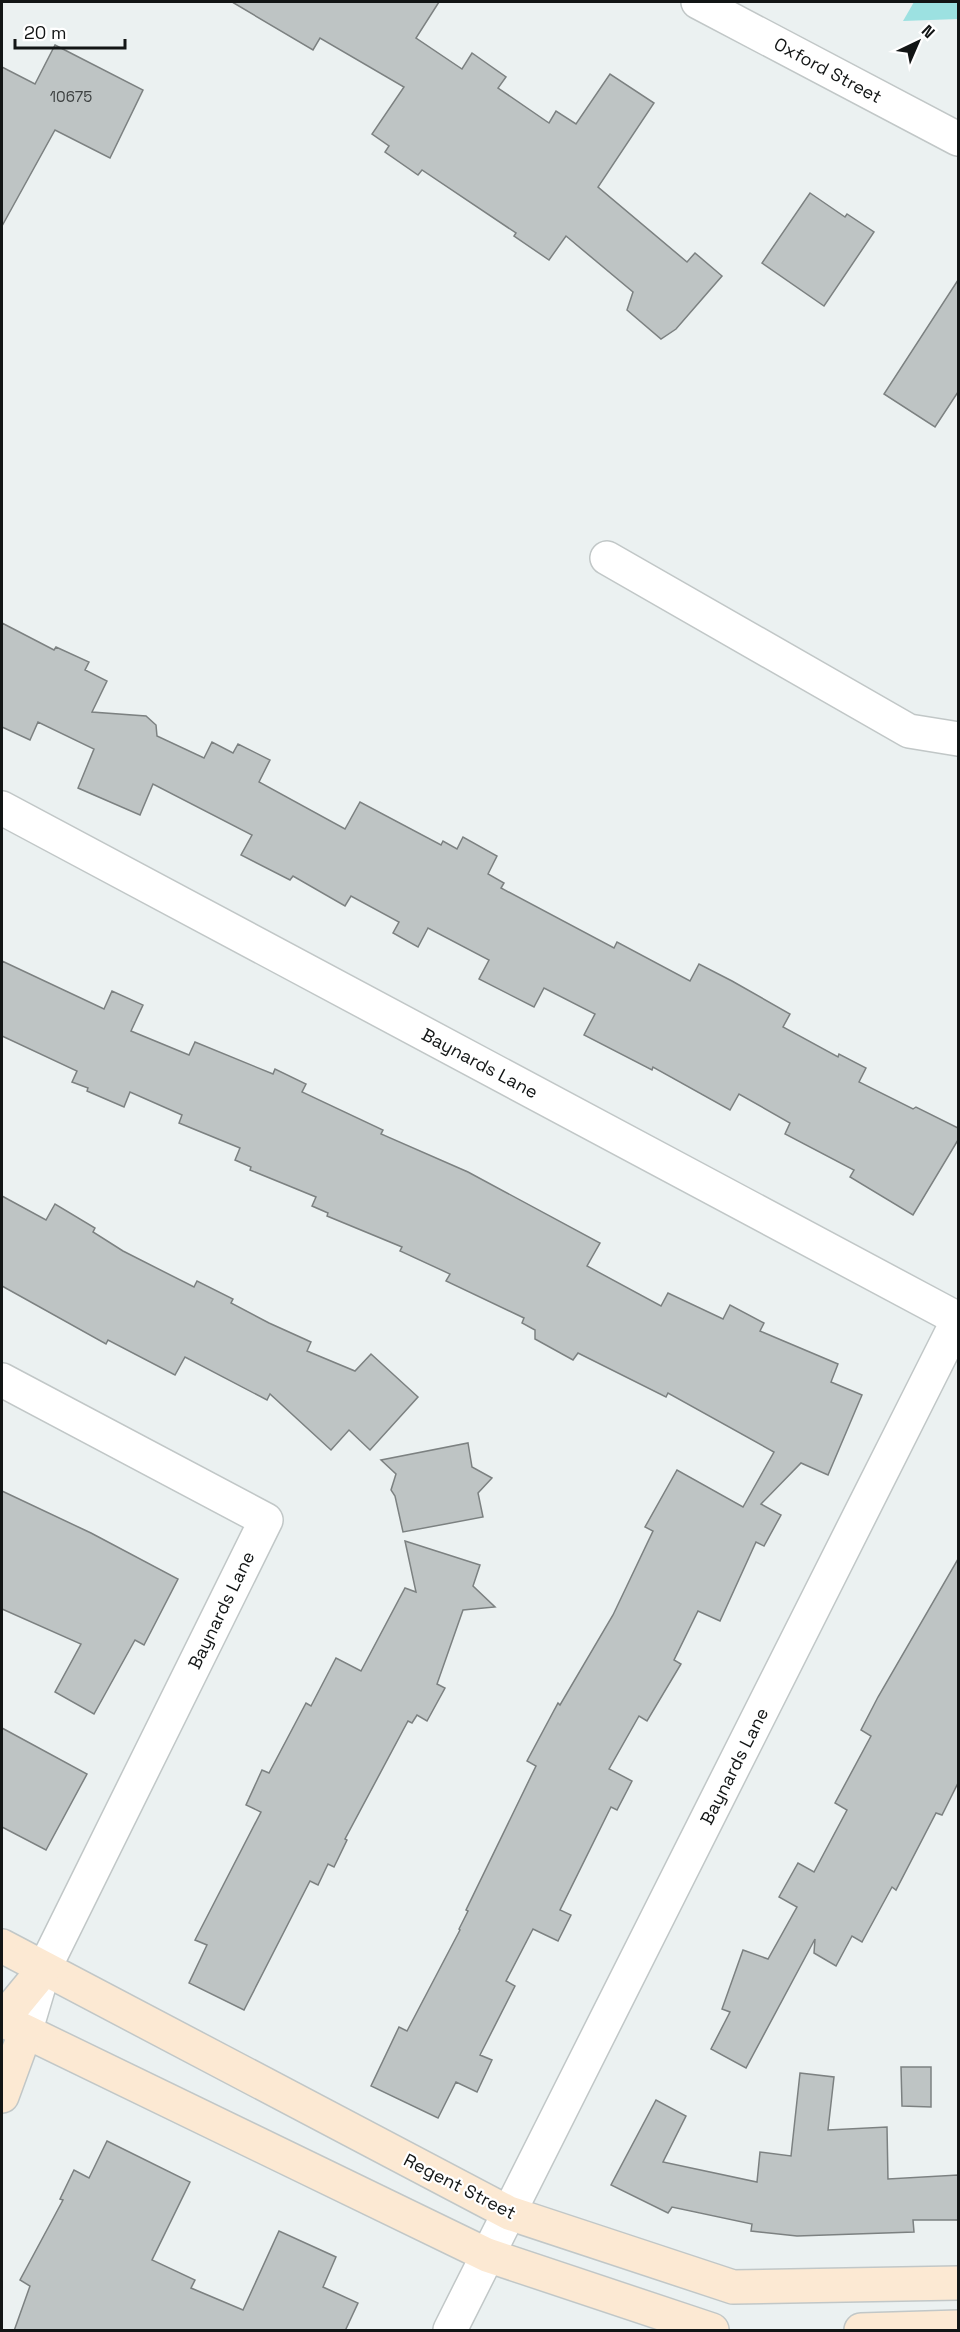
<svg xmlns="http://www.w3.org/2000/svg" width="960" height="2332" viewBox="0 0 960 2332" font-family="'Space Grotesk',sans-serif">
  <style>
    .green { fill: #9ce1e1 }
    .building { fill: #bec4c4; stroke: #7c8181; stroke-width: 1.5 }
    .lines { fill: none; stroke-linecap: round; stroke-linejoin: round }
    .street-casing { stroke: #c1c7c7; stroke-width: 36 }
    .secondary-casing { stroke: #c1c7c7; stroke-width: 36 }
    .street { stroke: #fff; stroke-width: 33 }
    .secondary { stroke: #fce9d3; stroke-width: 33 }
    .labels { text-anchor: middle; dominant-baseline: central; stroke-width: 4.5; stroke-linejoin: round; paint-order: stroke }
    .number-label { font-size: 15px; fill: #3d4141 }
    .street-label { font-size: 18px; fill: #121515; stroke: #fff }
  </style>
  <rect width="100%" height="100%" fill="#ebf1f1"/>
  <!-- green -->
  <polygon class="green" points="914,2 958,2 958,19 903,21"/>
  <!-- building -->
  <g class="building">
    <polygon points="232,2 439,2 416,38 462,69 472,53 506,77 498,88 549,123 556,111 576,124 610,74 654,103 598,187 687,262 695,253 722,276 676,329 661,339 627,310 633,292 566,236 549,260 514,236 516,233 422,170 418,175 385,152 389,146 372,134 404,87 320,38 313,50"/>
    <polygon points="55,45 143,90 110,158 55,130 2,226 2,67 35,84"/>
    <polygon points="810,193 845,217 847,214 874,232 824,306 762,263"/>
    <polygon points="958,280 958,392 935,427 884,394"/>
    <polygon points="2,623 54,650 56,647 89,662 85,670 107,681 92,712 146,716 156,725 157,736 204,758 212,742 233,753 238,744 270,760 259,782 345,829 360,802 441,845 443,841 457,849 463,837 497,856 488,874 504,883 501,888 614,948 617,942 690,981 699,964 732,981 790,1014 783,1027 838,1057 839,1054 866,1068 859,1082 913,1109 916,1107 958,1128 958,1140 913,1215 850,1177 854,1170 785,1134 790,1123 739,1094 730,1110 653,1067 652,1070 584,1035 595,1014 544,988 534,1007 479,979 489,960 428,928 418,947 393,933 399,922 351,896 345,906 293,876 290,880 241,855 252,835 153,784 140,815 78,788 94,749 38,722 30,740 2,727"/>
    <polygon points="2,961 104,1009 112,991 143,1005 131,1031 189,1055 195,1042 273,1074 275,1069 306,1084 302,1092 383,1130 381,1134 468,1172 600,1243 587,1266 661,1306 668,1293 723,1319 730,1305 764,1323 760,1331 838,1364 831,1382 862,1395 828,1475 801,1463 761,1504 781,1515 764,1546 756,1542 720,1621 698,1611 674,1660 681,1664 647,1721 639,1716 609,1769 632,1781 617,1810 611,1807 560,1910 571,1915 558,1941 533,1929 506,1981 515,1986 480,2055 492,2060 477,2092 456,2082 438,2118 371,2086 399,2027 407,2031 460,1930 459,1929 468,1911 466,1910 536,1766 527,1761 558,1703 560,1705 613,1615 653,1531 645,1527 677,1470 743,1507 774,1452 668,1393 666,1397 578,1353 573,1360 535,1339 535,1330 522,1323 524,1318 446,1281 450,1274 400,1251 402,1247 327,1216 328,1213 312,1206 316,1197 250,1170 251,1167 235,1160 240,1148 179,1123 182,1115 130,1092 124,1107 87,1091 88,1088 72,1082 77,1071 2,1036"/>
    <polygon points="2,1196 46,1220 55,1204 95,1228 93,1232 123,1251 194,1287 197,1281 233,1299 231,1303 269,1323 311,1342 307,1351 355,1371 371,1354 418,1397 370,1450 349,1430 331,1450 270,1394 267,1400 185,1357 175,1375 108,1340 106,1344 2,1286"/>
    <polygon points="468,1443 472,1467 492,1478 478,1493 483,1517 403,1532 395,1496 391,1490 396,1474 381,1460"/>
    <polygon points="2,1491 91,1533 178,1579 144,1645 135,1640 94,1714 55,1692 81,1644 2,1609"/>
    <polygon points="405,1541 480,1565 473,1586 495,1607 463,1610 437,1684 445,1688 427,1721 417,1715 412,1723 408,1721 345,1839 347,1840 334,1867 328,1864 318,1885 310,1881 244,2010 189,1983 207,1945 195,1940 261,1812 246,1805 262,1770 269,1773 306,1703 311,1706 336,1658 361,1671 405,1588 416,1592"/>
    <polygon points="958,1559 958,1783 942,1815 936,1813 896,1890 892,1887 862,1942 852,1936 836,1966 814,1953 815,1939 746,2068 711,2049 730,2012 722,2009 743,1950 768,1959 797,1907 779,1897 798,1863 814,1872 847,1810 835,1803 871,1736 861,1730 878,1697"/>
    <polygon points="2,1728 87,1774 46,1850 2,1827"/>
    <polygon points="901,2067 931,2067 931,2107 902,2106"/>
    <polygon points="800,2073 834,2077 828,2130 887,2127 888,2179 958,2175 958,2220 913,2220 914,2232 797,2236 751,2231 752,2224 672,2207 668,2213 611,2185 656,2100 686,2116 663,2162 757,2182 760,2152 791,2156"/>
    <polygon points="107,2141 190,2182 152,2260 195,2280 191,2288 243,2310 279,2231 336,2257 323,2287 358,2303 345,2331 14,2331 30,2286 20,2280 63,2200 60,2199 74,2170 89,2178"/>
  </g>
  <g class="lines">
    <defs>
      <g id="street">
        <polyline points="698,2 958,139"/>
        <polyline points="607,558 909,731 958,739"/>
        <polyline points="2,808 958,1319"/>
        <polyline points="2,1380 266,1520 44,1969 25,2033"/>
        <polyline points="450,2330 958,1320"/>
      </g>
      <g id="secondary">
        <polyline points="2,1946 509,2213 733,2287 958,2283"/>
        <polyline points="2,2020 487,2255 712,2330"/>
        <polyline points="2,2020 44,1969"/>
        <polyline points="2,2096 25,2033"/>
        <polyline points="861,2330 958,2327"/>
      </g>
    </defs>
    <!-- street casing -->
    <use href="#street" class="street-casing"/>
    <!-- secondary casing -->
    <use href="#secondary" class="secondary-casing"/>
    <!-- street -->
    <use href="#street" class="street"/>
    <!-- secondary -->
    <use href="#secondary" class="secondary"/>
  </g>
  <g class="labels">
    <!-- number labels -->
    <g class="number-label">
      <text x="71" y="96">10675</text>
    </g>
    <!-- street labels -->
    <g class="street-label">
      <text transform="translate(828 70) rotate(28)">Oxford Street</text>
      <text transform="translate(480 1063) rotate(28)">Baynards Lane</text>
      <text transform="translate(221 1610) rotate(-64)">Baynards Lane</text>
      <text transform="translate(734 1766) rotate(-63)">Baynards Lane</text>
      <text transform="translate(460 2186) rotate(27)">Regent Street</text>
    </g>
  </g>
  <!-- border -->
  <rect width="960" height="2332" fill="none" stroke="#121515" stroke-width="6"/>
  <!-- north arrow -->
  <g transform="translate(918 42) rotate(44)" stroke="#ffffff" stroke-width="4.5" paint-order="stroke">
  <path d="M0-4.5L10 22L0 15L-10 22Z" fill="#121515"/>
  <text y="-9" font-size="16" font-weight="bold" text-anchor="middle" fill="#121515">N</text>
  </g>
  <!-- scale -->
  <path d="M15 39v9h110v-9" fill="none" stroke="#121515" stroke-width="3"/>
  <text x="24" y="39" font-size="18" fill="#121515" stroke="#ffffff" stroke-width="4.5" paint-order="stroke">20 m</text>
</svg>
